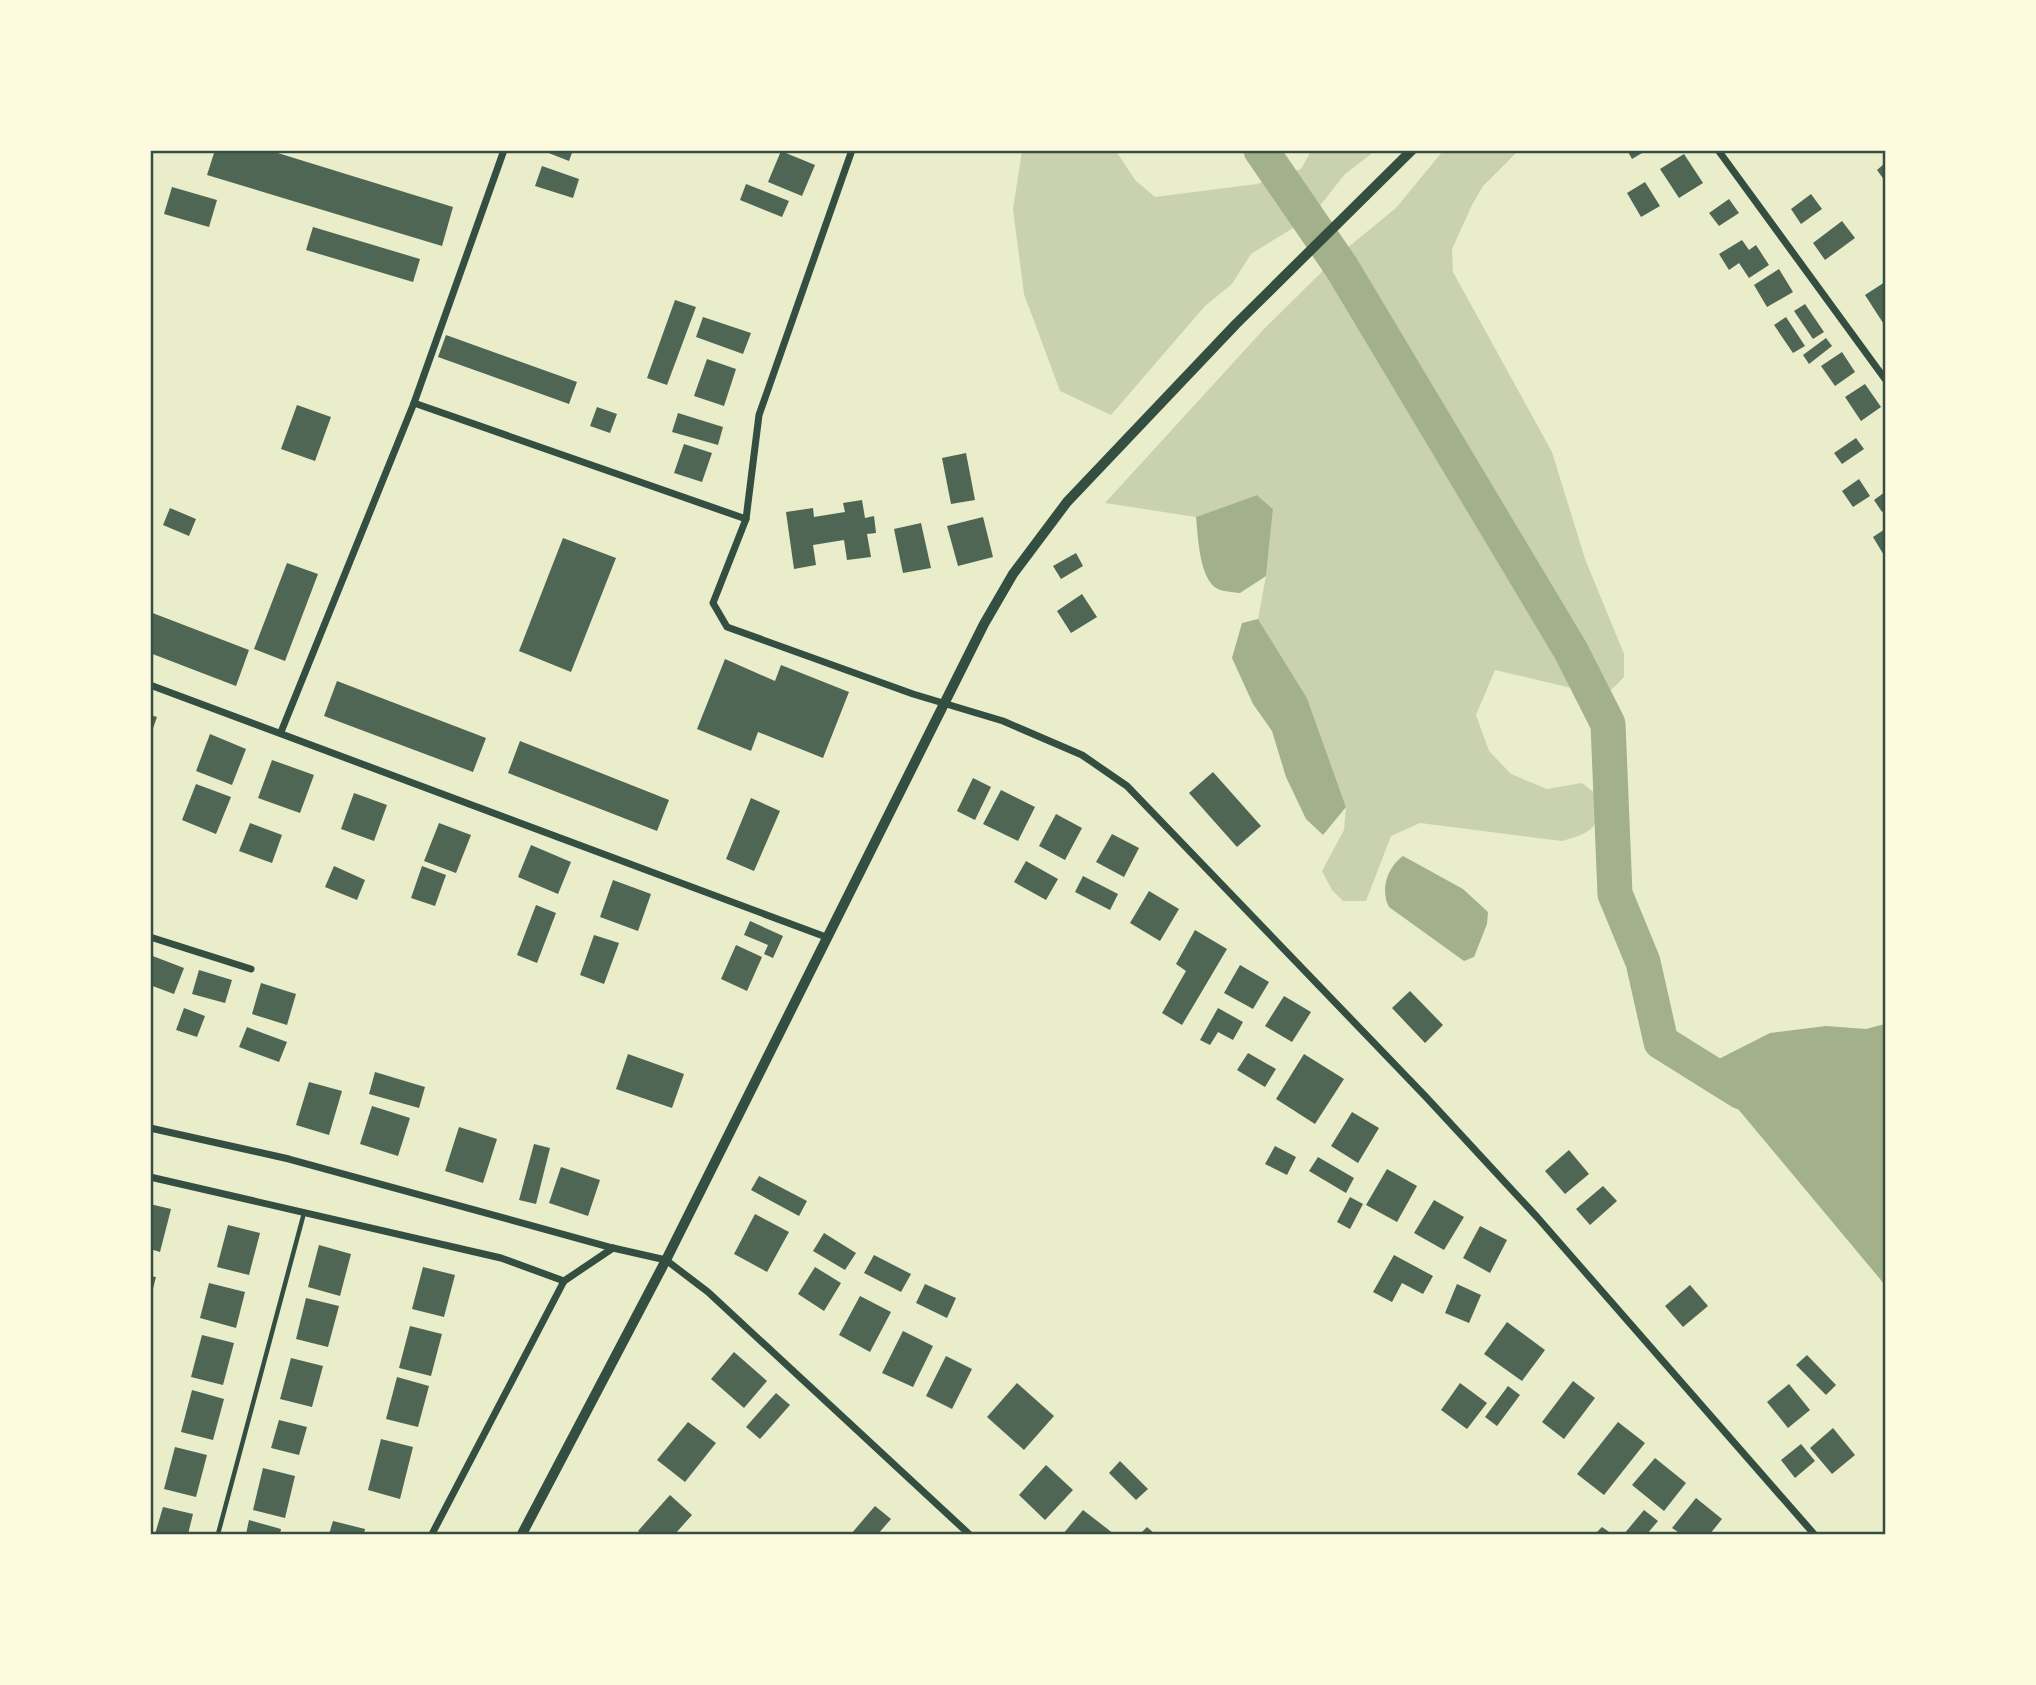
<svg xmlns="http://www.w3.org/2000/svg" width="2036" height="1685" viewBox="0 0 2036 1685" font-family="Montserrat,sans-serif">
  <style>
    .green { fill: #cad2ad }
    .water { fill: #a3b18a }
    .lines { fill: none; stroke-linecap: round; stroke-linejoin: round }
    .river { stroke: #a3b18a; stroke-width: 35 }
    .building { fill: #4f6655 }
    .service { stroke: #344e41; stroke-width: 4.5 }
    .minor { stroke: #344e41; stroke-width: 7 }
    .tertiary { stroke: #344e41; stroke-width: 10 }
    .neatline { fill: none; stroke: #344e41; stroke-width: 2.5 }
  </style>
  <rect width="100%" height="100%" fill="#e9edc9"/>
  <!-- green -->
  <g class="green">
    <polygon points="1022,151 1116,151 1135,180 1155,197 1257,184 1301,169 1311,151 1375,151 1345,174 1311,217 1251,254 1232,284 1205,306 1111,415 1060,391 1024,294 1013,209"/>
    <path d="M1443,151H1518L1483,186L1472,205L1452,249L1453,272L1552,452L1585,559L1624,654V677L1605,696L1495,670L1476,715L1489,751L1511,774L1547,789L1582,783L1601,798C1599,829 1591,833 1562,841L1420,823L1391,836L1366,901H1343L1332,890L1322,871L1344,830L1346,807L1307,698L1258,619L1266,576L1273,509L1257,495L1196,517L1105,503L1264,329L1341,253L1396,208Z"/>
  </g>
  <!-- water -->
  <g class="water">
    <path d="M1257,495L1273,509L1266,576L1240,593C1234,592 1224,592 1218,589C1199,580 1198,535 1196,517Z"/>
    <polygon points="1258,619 1307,698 1346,807 1323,835 1306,819 1286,777 1272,731 1253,704 1232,658 1242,623"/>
    <path d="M1403,856L1463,889L1488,912L1487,924L1474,957L1464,961L1389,907C1380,889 1387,868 1403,856Z"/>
    <polygon points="1885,1024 1885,1285 1703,1067 1770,1033 1826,1026 1866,1029"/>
  </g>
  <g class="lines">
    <!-- river -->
    <polyline class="river" points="1261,150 1342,268 1571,651 1608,724 1615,894 1643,962 1661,1042 1741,1092"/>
  </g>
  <!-- building -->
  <g class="building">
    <polygon points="215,150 268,150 453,207 442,246 207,175"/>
    <polygon points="541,150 573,150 569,161"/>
    <polygon points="1627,150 1647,150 1632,159"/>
    <polygon points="781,151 815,165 802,196 768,182"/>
    <polygon points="1684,154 1703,183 1679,198 1660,169"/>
    <polygon points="1885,163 1885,181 1877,170"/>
    <polygon points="542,166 579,179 573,198 535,186"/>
    <polygon points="1645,182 1660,206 1641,217 1627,193"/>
    <polygon points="746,184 789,201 782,217 740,200"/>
    <polygon points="172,187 217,200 209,227 164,214"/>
    <polygon points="1811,194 1822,209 1801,224 1791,209"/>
    <polygon points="1729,199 1739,213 1719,226 1709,213"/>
    <polygon points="1842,221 1855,238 1825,260 1813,243"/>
    <polygon points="313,227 420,259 413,282 306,250"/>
    <polygon points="1742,240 1749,250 1756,245 1769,265 1749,278 1739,263 1729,270 1719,254"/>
    <polygon points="1779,269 1793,292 1767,307 1754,285"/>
    <polygon points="1885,282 1885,326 1865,295"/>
    <polygon points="675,300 696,307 667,385 647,378"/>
    <polygon points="1805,304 1824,332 1813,339 1794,311"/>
    <polygon points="703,317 751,333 743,354 696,337"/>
    <polygon points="1786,317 1805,346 1793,353 1774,325"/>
    <polygon points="446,335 577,382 569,404 438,357"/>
    <polygon points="1826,338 1832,346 1809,364 1803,355"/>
    <polygon points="1842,352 1855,372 1835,386 1821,366"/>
    <polygon points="707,359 736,369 724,406 694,396"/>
    <polygon points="1865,384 1881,407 1861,421 1845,397"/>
    <polygon points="297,405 331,417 315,461 281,449"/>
    <polygon points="597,407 617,414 610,433 590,426"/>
    <polygon points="678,413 723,427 718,445 672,432"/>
    <polygon points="1856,438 1864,449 1842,464 1834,453"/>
    <polygon points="684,444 712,453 702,482 674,473"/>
    <polygon points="966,453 975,500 951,504 942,458"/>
    <polygon points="1859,479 1870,496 1853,507 1842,491"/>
    <polygon points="1885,492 1885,509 1882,512 1874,500"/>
    <polygon points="862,500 865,518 874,516 876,533 867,534 871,557 847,560 844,540 813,545 816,565 794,569 786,512 813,508 814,517 845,512 843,503"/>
    <polygon points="170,508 196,519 189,536 163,525"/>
    <polygon points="983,517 993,557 958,566 947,526"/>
    <polygon points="921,523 931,568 903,573 894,529"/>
    <polygon points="1885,529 1885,557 1873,537"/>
    <polygon points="563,538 616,558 571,672 519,651"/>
    <polygon points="1076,553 1083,566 1061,579 1053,566"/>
    <polygon points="287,563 318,574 285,661 254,649"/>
    <polygon points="1082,594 1097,617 1071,633 1057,611"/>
    <polygon points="150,612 249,650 236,686 150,653"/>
    <polygon points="725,659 775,681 781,665 849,692 823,758 758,732 751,751 697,729"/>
    <polygon points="337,681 486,738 473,772 324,716"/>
    <polygon points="150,715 157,717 151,734 150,734"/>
    <polygon points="210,734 246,749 232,785 196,771"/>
    <polygon points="520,741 669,800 657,831 508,773"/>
    <polygon points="272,760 314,775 300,813 258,798"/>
    <polygon points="1213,772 1261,826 1237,847 1189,793"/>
    <polygon points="973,778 991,787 975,820 957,811"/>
    <polygon points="196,784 231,797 216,834 182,820"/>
    <polygon points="1001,790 1035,807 1018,841 983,824"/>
    <polygon points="354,793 387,805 374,841 341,829"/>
    <polygon points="751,798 780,811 754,871 726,859"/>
    <polygon points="1056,814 1082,828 1065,860 1039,846"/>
    <polygon points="250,823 282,835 272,863 239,851"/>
    <polygon points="439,823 471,835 456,873 424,861"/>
    <polygon points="1112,834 1139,848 1124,877 1096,862"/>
    <polygon points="531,845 571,862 558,894 518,877"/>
    <polygon points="1026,861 1058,879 1046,900 1014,882"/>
    <polygon points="334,866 365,880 357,900 325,887"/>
    <polygon points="422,866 446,875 435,906 411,898"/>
    <polygon points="1083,876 1118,894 1110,910 1075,892"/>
    <polygon points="613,880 651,894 638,931 600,917"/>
    <polygon points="1149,891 1179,909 1160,941 1130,923"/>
    <polygon points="536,905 556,913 537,963 517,955"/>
    <polygon points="750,921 783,936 773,958 764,954 768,945 744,935"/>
    <polygon points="1195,930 1227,949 1182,1025 1162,1013 1186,971 1176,964"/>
    <polygon points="594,935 619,943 604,984 580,975"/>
    <polygon points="736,945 762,957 747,991 721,979"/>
    <polygon points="150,955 184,968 174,994 150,985"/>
    <polygon points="1240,965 1269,982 1253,1009 1224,993"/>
    <polygon points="199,970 232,980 225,1003 192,994"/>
    <polygon points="261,983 296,994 287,1025 252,1014"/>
    <polygon points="1410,991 1443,1025 1425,1043 1392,1008"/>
    <polygon points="1284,996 1311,1012 1292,1042 1265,1026"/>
    <polygon points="184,1008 205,1016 197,1037 176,1030"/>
    <polygon points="1218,1008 1243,1022 1233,1040 1218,1032 1210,1045 1200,1040"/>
    <polygon points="247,1027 287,1042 279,1062 239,1047"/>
    <polygon points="1248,1053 1276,1069 1265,1087 1237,1070"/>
    <polygon points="628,1054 684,1074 672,1108 616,1089"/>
    <polygon points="1304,1054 1344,1079 1315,1124 1276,1099"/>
    <polygon points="375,1072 425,1087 419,1108 369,1094"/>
    <polygon points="309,1082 342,1091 329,1135 296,1125"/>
    <polygon points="372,1106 410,1118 398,1156 360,1144"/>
    <polygon points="1352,1112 1379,1128 1358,1163 1331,1146"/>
    <polygon points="459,1127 497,1139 483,1183 445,1171"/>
    <polygon points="534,1144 550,1148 536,1204 519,1200"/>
    <polygon points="1275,1146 1296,1157 1287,1175 1265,1164"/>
    <polygon points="1569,1150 1589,1174 1565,1194 1545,1171"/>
    <polygon points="1318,1157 1354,1178 1346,1193 1309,1171"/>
    <polygon points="561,1167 600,1180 588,1216 549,1203"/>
    <polygon points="1387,1169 1417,1186 1397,1222 1366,1205"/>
    <polygon points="759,1176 807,1201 799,1216 751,1190"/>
    <polygon points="1603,1186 1617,1201 1590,1225 1576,1209"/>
    <polygon points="1350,1197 1363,1204 1350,1229 1337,1222"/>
    <polygon points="1434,1200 1464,1217 1444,1250 1414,1233"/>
    <polygon points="150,1204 171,1209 160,1252 150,1249"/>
    <polygon points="755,1214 789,1232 767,1272 734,1254"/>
    <polygon points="228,1225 260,1233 249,1275 217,1267"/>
    <polygon points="1480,1226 1507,1240 1490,1273 1463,1258"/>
    <polygon points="824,1233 856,1253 845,1270 813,1251"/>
    <polygon points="319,1245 351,1254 340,1296 308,1287"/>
    <polygon points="874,1255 911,1274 901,1292 864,1273"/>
    <polygon points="1394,1255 1433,1276 1423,1294 1402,1283 1392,1302 1373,1292"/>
    <polygon points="423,1267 455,1275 444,1317 412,1309"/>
    <polygon points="815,1267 841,1283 824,1311 798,1294"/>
    <polygon points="150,1276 156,1277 151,1296 150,1296"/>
    <polygon points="209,1283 245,1292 236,1328 200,1318"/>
    <polygon points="925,1284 956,1298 947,1318 916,1303"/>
    <polygon points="1457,1284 1481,1295 1469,1323 1445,1313"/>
    <polygon points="1690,1285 1708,1306 1683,1327 1665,1306"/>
    <polygon points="860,1296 891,1312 870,1352 839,1335"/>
    <polygon points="306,1298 339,1306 328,1347 296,1339"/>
    <polygon points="1507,1322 1545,1350 1522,1381 1484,1354"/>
    <polygon points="410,1326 442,1334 431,1376 399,1368"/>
    <polygon points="903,1331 933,1346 913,1387 882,1373"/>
    <polygon points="202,1335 234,1343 223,1385 191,1377"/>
    <polygon points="734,1352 767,1381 744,1408 711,1379"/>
    <polygon points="1807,1355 1836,1385 1826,1395 1796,1365"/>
    <polygon points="946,1356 972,1369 952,1409 926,1396"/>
    <polygon points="291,1358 323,1366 312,1407 280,1399"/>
    <polygon points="397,1377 429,1386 418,1427 386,1419"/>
    <polygon points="1573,1381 1595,1398 1564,1439 1542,1422"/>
    <polygon points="1017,1383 1054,1416 1024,1450 987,1417"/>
    <polygon points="1460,1383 1487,1403 1467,1429 1441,1410"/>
    <polygon points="1789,1384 1810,1410 1788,1428 1767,1402"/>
    <polygon points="1508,1386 1520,1395 1497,1426 1485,1417"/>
    <polygon points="192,1390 224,1399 213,1440 181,1432"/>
    <polygon points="776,1393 790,1405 760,1439 746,1427"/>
    <polygon points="279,1420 307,1427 299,1455 271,1448"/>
    <polygon points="688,1422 716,1443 685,1482 657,1460"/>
    <polygon points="1618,1422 1645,1443 1604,1495 1577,1474"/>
    <polygon points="1833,1428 1855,1455 1832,1474 1810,1448"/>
    <polygon points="381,1439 413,1447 400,1499 368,1490"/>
    <polygon points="1801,1444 1815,1461 1795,1478 1781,1460"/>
    <polygon points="175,1447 207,1455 196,1497 164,1489"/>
    <polygon points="1655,1458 1686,1483 1664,1511 1632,1485"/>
    <polygon points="1120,1461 1148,1489 1136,1500 1109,1473"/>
    <polygon points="1046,1465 1073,1490 1045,1520 1019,1495"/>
    <polygon points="263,1468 295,1476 285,1518 253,1510"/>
    <polygon points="670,1495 692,1515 675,1534 642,1534 638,1531"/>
    <polygon points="1696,1498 1722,1519 1710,1534 1681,1534 1672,1528"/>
    <polygon points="875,1506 891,1519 878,1534 851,1534"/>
    <polygon points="163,1507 193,1514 188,1534 155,1534"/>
    <polygon points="1083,1510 1114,1534 1063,1534"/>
    <polygon points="1644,1510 1658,1521 1647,1534 1624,1534"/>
    <polygon points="249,1520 281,1529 280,1534 246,1534"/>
    <polygon points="333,1521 365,1529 364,1534 329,1534"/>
    <polygon points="1147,1527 1155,1534 1140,1534"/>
    <polygon points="1602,1527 1612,1534 1595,1534"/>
  </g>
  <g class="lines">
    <!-- service -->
    <polyline class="service" points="218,1534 304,1213"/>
    <!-- minor -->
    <g class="minor">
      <polyline points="1718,150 1885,379"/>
      <polyline points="414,403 746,519 759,415 852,150"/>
      <polyline points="746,519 713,603 727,627 913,694 1003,721 1082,755 1127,786 1426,1097 1537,1217 1814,1534"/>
      <polyline points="150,685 826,937"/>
      <polyline points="281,732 414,403 504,150"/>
      <polyline points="150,937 251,969"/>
      <polyline points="150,1128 289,1159 613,1248 666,1260 708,1292 969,1534"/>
      <polyline points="150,1177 501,1258 564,1281"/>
      <polyline points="432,1534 564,1281 613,1248"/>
    </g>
    <!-- tertiary -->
    <polyline class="tertiary" points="522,1534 666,1260 984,624 1013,574 1067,502 1236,324 1412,150"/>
  </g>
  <!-- border -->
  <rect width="2036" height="1685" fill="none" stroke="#fefae0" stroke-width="304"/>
  <rect x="152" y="152" width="1732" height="1381" class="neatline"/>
</svg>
